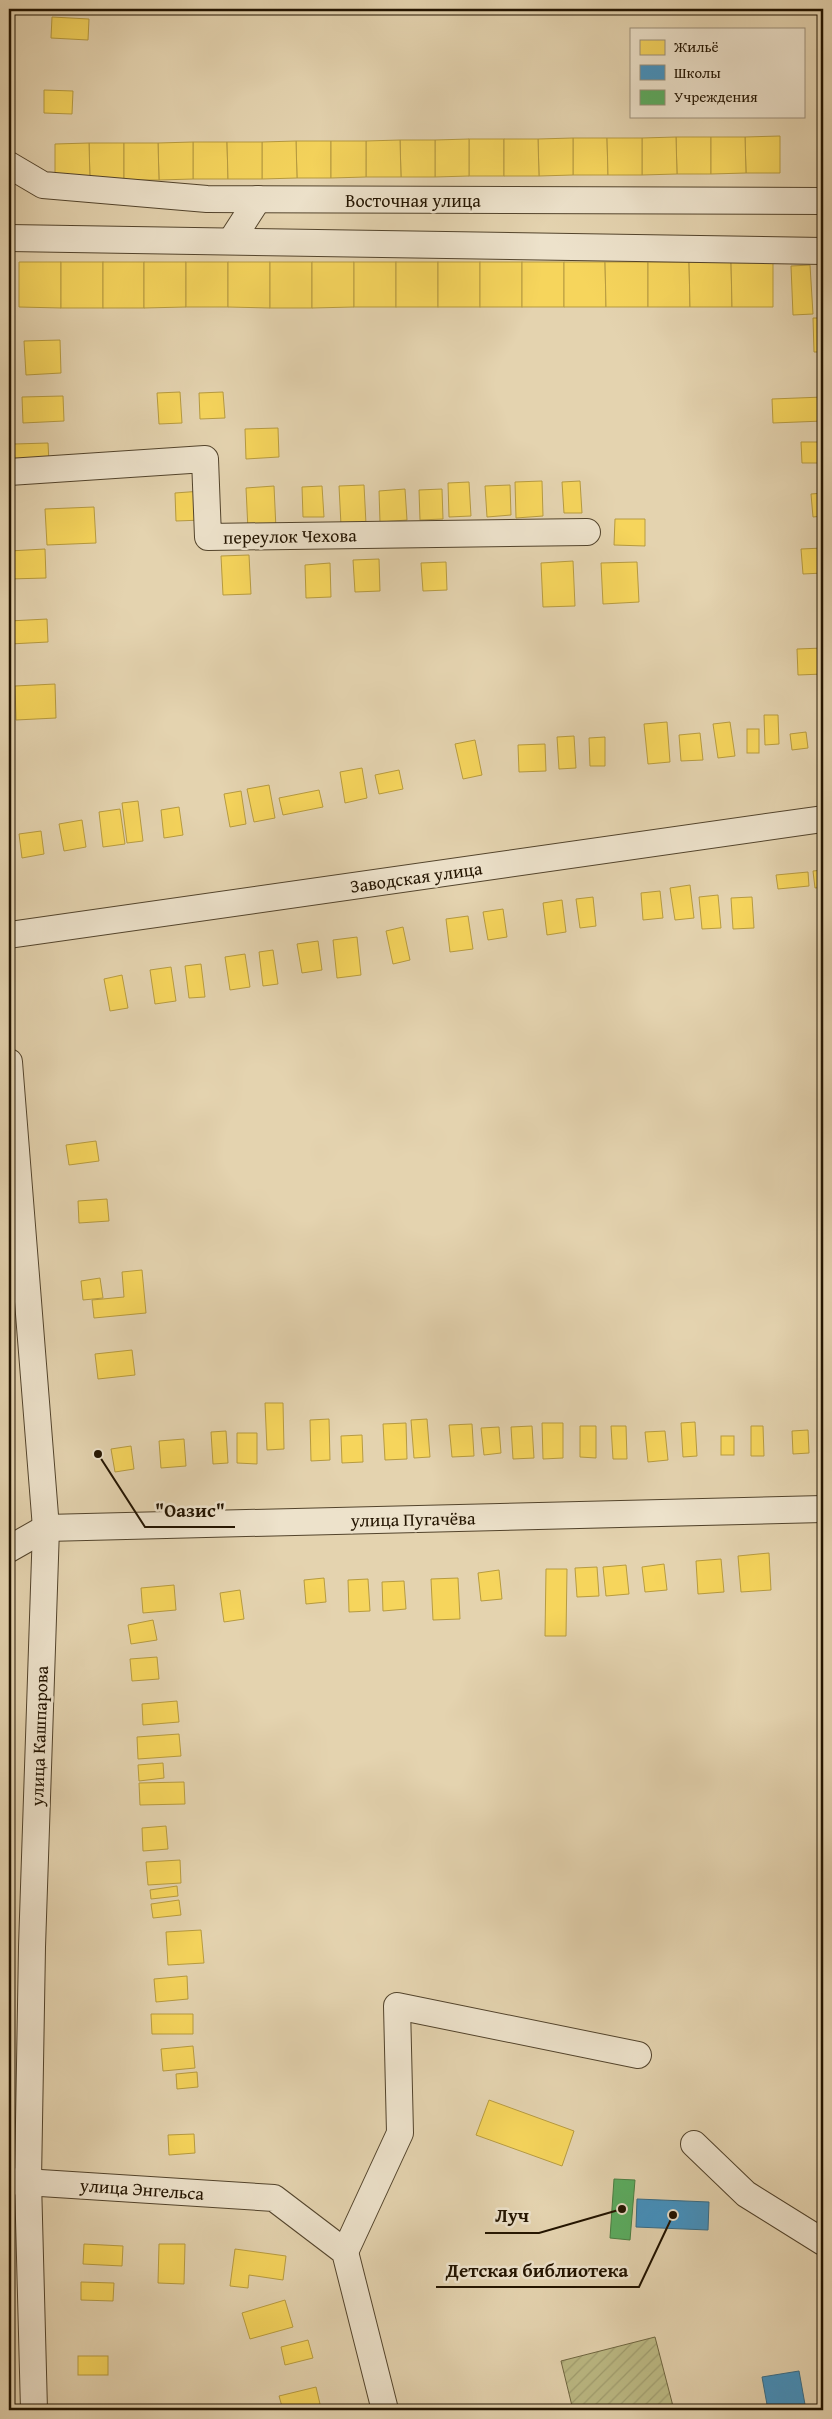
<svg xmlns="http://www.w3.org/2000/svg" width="832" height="2419" viewBox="0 0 832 2419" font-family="'Gentium Book Plus',serif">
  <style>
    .garden { fill: url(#garden-furrows); stroke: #706742 }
    .homes { fill: #f6d55c; stroke: #b79b40 }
    .schools { fill: #4393c3; stroke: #396d88 }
    .public { fill: #5aae61; stroke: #4a8044 }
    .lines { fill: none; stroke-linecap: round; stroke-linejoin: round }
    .minor-casing { stroke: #53442c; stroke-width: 28 }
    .minor { stroke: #ede2cb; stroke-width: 26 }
    .labels { text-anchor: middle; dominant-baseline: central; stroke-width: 5; stroke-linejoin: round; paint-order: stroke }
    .street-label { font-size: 18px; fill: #231400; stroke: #ede2cb }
    .leader { fill: none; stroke: #231400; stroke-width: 2 }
    .callout-dot { fill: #231400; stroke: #ede2cb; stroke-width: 2 }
    .callout-label { font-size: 19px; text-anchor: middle; font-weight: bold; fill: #231400; stroke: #ede2cb; stroke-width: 5; stroke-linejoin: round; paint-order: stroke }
  </style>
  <defs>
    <pattern id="garden-furrows" width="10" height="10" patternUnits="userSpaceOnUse" patternTransform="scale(1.25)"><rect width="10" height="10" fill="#bcba85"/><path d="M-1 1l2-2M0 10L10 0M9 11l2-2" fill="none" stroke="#a19f71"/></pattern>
  </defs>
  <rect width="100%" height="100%" fill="#e4d3af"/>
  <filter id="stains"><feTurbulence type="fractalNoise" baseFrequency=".004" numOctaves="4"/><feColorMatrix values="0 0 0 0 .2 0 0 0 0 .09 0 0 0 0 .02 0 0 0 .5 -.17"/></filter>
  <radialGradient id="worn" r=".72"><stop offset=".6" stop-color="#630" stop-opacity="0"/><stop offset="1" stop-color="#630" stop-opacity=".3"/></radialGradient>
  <!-- garden -->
  <polygon class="garden" points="655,2337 674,2410 573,2410 561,2361"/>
  <!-- homes -->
  <g class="homes">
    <polygon points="52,17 89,19 88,40 51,38"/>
    <polygon points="44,90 73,91 72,114 44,113"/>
    <polygon points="780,136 780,173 746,173 745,137"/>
    <polygon points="676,137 711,137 711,174 677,174"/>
    <polygon points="676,137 677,174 642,175 642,138"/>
    <polygon points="711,137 745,137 746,173 711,174"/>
    <polygon points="573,138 607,138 608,175 573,175"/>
    <polygon points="573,138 573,175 539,176 538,139"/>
    <polygon points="607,138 642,138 642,175 608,175"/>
    <rect x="469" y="139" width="35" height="37"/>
    <polygon points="469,139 469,176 435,177 435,140"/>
    <polygon points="504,139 538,139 539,176 504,176"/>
    <polygon points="400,140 435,140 435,177 401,177"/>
    <polygon points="400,140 401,177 366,177 366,141"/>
    <polygon points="296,141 331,141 331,178 297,178"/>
    <polygon points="296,141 297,178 262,179 262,142"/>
    <polygon points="331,141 366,141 366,177 331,178"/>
    <polygon points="193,142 227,142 228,179 193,179"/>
    <polygon points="193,142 193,179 159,180 158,143"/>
    <polygon points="227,142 262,142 262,179 228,179"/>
    <polygon points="89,143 124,143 124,180 90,180"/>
    <polygon points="89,143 90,180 55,181 55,144"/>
    <polygon points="124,143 158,143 159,180 124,180"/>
    <polygon points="19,262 61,262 61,308 19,307"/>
    <rect x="61" y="262" width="42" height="46"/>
    <rect x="103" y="262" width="41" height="46"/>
    <polygon points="144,262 186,262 186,307 144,308"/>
    <rect x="186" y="262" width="42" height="45"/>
    <polygon points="228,262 270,262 270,308 228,307"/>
    <rect x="270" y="262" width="42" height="46"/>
    <polygon points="312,262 354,262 354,307 312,308"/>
    <rect x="354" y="262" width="42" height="45"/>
    <rect x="396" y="262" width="42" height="45"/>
    <rect x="438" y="262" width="42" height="45"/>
    <rect x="480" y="262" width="42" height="45"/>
    <rect x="522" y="262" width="42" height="45"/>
    <polygon points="564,262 605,262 606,307 564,307"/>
    <polygon points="605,262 648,262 648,307 606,307"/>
    <polygon points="648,262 689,262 690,307 648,307"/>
    <polygon points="689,262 731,262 732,307 690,307"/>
    <polygon points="731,262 773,262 773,307 732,307"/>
    <polygon points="810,265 813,314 793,315 791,266"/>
    <polygon points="813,318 823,318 823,352 814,352"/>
    <polygon points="60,340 61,373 26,375 24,341"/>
    <polygon points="180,392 182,423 159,424 157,393"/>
    <polygon points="223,392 225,418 200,419 199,393"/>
    <polygon points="63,396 64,421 23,423 22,397"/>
    <polygon points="823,397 823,421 773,423 772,399"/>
    <polygon points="278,428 279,457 246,459 245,429"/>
    <polygon points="801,442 823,442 823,463 802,463"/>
    <polygon points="48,443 49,463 15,464 14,444"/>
    <polygon points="542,481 543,516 516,518 515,482"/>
    <polygon points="580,481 582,513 564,513 562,482"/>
    <polygon points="469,482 471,516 449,517 448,483"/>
    <polygon points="364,485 366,524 341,525 339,486"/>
    <polygon points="510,485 511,515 487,517 485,486"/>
    <polygon points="274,486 276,529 248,530 246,488"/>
    <polygon points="322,486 324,517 303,517 302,487"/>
    <polygon points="405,489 407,520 380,522 379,491"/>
    <polygon points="442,489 443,519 420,520 419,490"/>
    <polygon points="202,491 203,520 176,521 175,493"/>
    <polygon points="823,493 823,516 813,517 811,494"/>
    <polygon points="94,507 96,543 47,545 45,509"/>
    <polygon points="615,519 645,519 645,546 614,545"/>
    <polygon points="823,548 823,573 803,574 801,549"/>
    <polygon points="45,549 46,578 9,579 9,551"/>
    <polygon points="249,555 251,594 223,595 221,556"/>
    <polygon points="379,559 380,591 355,592 353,560"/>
    <polygon points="573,561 575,606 543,607 541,563"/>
    <polygon points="446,562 447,590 423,591 421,563"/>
    <polygon points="637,562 639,602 603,604 601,563"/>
    <polygon points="330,563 331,597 306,598 305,565"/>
    <polygon points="47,619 48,642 10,644 9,621"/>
    <polygon points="823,648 823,674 798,675 797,649"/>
    <polygon points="55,684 56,718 16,720 15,686"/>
    <polygon points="764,715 778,715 779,744 765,745"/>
    <polygon points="667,722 670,762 648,764 644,724"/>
    <polygon points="730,722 735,756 718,758 713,724"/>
    <rect x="747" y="729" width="12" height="24"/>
    <polygon points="806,732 808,748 792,750 790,734"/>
    <polygon points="700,733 703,760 681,761 679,735"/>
    <polygon points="574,736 576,768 559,769 557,737"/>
    <polygon points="605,737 605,766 590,766 589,738"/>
    <polygon points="475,740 482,775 463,779 455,744"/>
    <polygon points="545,744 546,771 519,772 518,745"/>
    <polygon points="362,768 367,798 345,803 340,772"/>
    <polygon points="399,770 403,789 379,794 375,775"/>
    <polygon points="269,785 275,818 254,822 247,789"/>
    <polygon points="319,790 323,807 283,815 279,798"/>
    <polygon points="241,791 246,824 230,827 224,794"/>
    <polygon points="138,801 143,841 127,843 122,803"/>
    <polygon points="179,807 183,835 164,838 161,810"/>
    <polygon points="120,809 125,844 103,847 99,812"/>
    <polygon points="82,820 86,847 64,851 59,824"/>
    <polygon points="41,831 44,854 22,858 19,834"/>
    <polygon points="823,870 823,887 815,888 813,871"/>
    <polygon points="808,872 809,886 778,889 776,875"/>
    <polygon points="690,885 694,918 675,920 670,888"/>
    <polygon points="660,891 663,918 643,920 641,893"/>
    <polygon points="718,895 721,928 702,929 699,897"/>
    <polygon points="593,897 596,926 580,928 576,899"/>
    <polygon points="752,897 754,928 733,929 731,898"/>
    <polygon points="562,900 566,932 547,935 543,903"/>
    <polygon points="503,909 507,937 488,940 483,912"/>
    <polygon points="468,916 473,949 450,952 446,919"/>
    <polygon points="403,927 410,960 393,964 386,931"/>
    <polygon points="357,937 361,975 337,978 333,940"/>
    <polygon points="318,941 322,970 302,973 297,944"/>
    <polygon points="273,950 278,984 263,986 259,952"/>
    <polygon points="245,954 250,987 230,990 225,957"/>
    <polygon points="201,964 205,997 189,998 185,966"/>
    <polygon points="171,967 176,1001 155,1004 150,970"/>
    <polygon points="122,975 128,1008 110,1011 104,979"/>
    <polygon points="96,1141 99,1161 69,1165 66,1145"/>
    <polygon points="107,1199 109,1221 79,1223 78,1201"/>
    <polygon points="142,1270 146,1313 94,1318 92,1300 124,1297 122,1272"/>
    <polygon points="100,1278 103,1298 83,1300 81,1281"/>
    <polygon points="132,1350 135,1375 98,1379 95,1354"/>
    <polygon points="265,1403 283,1403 284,1449 267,1450"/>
    <polygon points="329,1419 330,1460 311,1461 310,1420"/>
    <polygon points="427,1419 430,1457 414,1458 411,1420"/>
    <polygon points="695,1422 697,1456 683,1457 681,1423"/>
    <polygon points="406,1423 407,1459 385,1460 383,1424"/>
    <polygon points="542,1423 563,1423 563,1458 543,1459"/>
    <polygon points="472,1424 474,1456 452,1457 449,1425"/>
    <polygon points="532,1426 534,1458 513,1459 511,1427"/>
    <polygon points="580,1426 596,1426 596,1458 580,1457"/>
    <polygon points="611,1426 626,1426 627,1459 613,1459"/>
    <polygon points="751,1426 763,1426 764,1456 751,1456"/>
    <polygon points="499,1427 501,1453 484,1455 481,1428"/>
    <polygon points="808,1430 809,1453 793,1454 792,1431"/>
    <polygon points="226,1431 228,1463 213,1464 211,1432"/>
    <polygon points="665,1431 668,1460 648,1462 645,1432"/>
    <polygon points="237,1433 257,1433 257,1464 237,1463"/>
    <polygon points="362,1435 363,1462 342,1463 341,1436"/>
    <rect x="721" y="1436" width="13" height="19"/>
    <polygon points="184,1439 186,1466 161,1468 159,1441"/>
    <polygon points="131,1446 134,1469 115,1472 111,1449"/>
    <polygon points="769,1553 771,1590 741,1592 738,1556"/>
    <polygon points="721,1559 724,1592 698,1594 696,1561"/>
    <polygon points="664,1564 667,1590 645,1592 642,1567"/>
    <polygon points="626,1565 629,1594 606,1596 603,1567"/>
    <polygon points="597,1567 599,1596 577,1597 575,1568"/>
    <polygon points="546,1569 567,1569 566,1636 545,1636"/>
    <polygon points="499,1570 502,1599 481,1601 478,1573"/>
    <polygon points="324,1578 326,1602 306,1604 304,1580"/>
    <polygon points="458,1578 460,1619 433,1620 431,1579"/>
    <polygon points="368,1579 370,1611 349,1612 348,1580"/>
    <polygon points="404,1581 406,1609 383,1611 382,1582"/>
    <polygon points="174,1585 176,1610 143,1613 141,1588"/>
    <polygon points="240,1590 244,1619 224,1622 220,1593"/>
    <polygon points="153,1620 157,1640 131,1644 128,1625"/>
    <polygon points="157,1657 159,1679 132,1681 130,1659"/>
    <polygon points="177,1701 179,1722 143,1725 142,1704"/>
    <polygon points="179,1734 181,1756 138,1759 137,1737"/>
    <polygon points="163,1763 164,1778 139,1781 138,1765"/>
    <polygon points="184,1782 185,1804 140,1805 139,1783"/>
    <polygon points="166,1826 168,1849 143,1851 142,1828"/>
    <polygon points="180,1860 181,1883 148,1885 146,1862"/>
    <polygon points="177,1886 178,1896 151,1899 150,1890"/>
    <polygon points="179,1900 181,1915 153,1918 151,1904"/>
    <polygon points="201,1930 204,1963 168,1965 166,1932"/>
    <polygon points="187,1976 188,1999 156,2002 154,1979"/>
    <polygon points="151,2014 193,2014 193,2034 152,2034"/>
    <polygon points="193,2046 195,2068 163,2071 161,2049"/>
    <polygon points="197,2072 198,2087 177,2089 176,2074"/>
    <polygon points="489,2100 574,2131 562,2166 476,2135"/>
    <polygon points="194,2134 195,2153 169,2155 168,2135"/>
    <polygon points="84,2244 123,2246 122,2266 83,2264"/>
    <polygon points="159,2244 185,2244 184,2284 158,2283"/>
    <polygon points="235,2249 286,2256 283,2280 249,2275 248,2288 230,2286"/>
    <polygon points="81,2282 114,2283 113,2301 81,2300"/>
    <polygon points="285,2300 293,2327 250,2339 242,2313"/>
    <polygon points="308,2340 313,2358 285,2365 281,2347"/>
    <rect x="78" y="2356" width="30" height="19"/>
    <polygon points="316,2387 320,2404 295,2410 283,2410 279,2396"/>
  </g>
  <!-- schools -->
  <g class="schools">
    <polygon points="637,2199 709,2202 708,2230 636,2227"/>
    <polygon points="799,2371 806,2410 768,2410 762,2377"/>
  </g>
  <!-- public -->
  <polygon class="public" points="614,2179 635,2180 630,2240 610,2238"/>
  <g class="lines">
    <defs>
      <g id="minor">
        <polyline points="9,165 43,185 207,199 823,201"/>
        <polyline points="9,238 823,251"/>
        <polyline points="231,241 258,199"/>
        <polyline points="9,472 205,459 208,537 587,532"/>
        <polyline points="9,935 823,819"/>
        <polyline points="9,1062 46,1528 32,1947 28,2181 34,2410"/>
        <polyline points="9,1549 46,1528 823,1509"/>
        <polyline points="694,2144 746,2194 823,2242"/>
        <polyline points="9,2181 274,2198 345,2252 385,2410"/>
        <polyline points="345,2252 400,2133 397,2006 638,2055"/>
      </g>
    </defs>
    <!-- minor casing -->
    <use href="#minor" class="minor-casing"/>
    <!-- minor -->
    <use href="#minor" class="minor"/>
  </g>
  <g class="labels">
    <!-- street labels -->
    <g class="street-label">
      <text x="413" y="200">Восточная улица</text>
      <text transform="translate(290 536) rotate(-1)">переулок Чехова</text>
      <text transform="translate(416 877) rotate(-8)">Заводская улица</text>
      <text transform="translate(413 1519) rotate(-1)">улица Пугачёва</text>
      <text transform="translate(39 1736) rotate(-88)">улица Кашпарова</text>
      <text transform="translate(142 2189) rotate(4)">улица Энгельса</text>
    </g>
  </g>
  <!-- callouts -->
  <path class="leader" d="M98 1454L145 1527H235M622 2209L539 2233H485M673 2215L639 2287H436"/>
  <g class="callout-dot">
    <circle cx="98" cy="1454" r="5"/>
    <circle cx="622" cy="2209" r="5"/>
    <circle cx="673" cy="2215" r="5"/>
  </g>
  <g class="callout-label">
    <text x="190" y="1517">"Оазис"</text>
    <text x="512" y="2222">Луч</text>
    <text x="537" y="2277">Детская библиотека</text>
  </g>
  <!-- margin -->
  <rect width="832" height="2419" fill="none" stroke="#e4d3af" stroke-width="30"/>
  <rect x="10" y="10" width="812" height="2399" fill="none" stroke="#231400" stroke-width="2.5"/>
  <rect x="15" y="15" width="802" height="2389" fill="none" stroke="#231400"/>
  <!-- legend -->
  <rect x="630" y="28" width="175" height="90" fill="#ede2cb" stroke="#9c907a"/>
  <rect x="640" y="40" width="25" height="15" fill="#f6d55c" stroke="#9c907a"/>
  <text x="674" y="52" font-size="15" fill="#231400">Жильё</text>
  <rect x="640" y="65" width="25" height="15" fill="#4393c3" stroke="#9c907a"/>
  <text x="674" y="78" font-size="15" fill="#231400">Школы</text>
  <rect x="640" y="90" width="25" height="15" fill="#5aae61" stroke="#9c907a"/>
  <text x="674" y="102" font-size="15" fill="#231400">Учреждения</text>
  <rect width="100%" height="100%" filter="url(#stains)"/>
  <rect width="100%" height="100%" fill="url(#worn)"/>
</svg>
